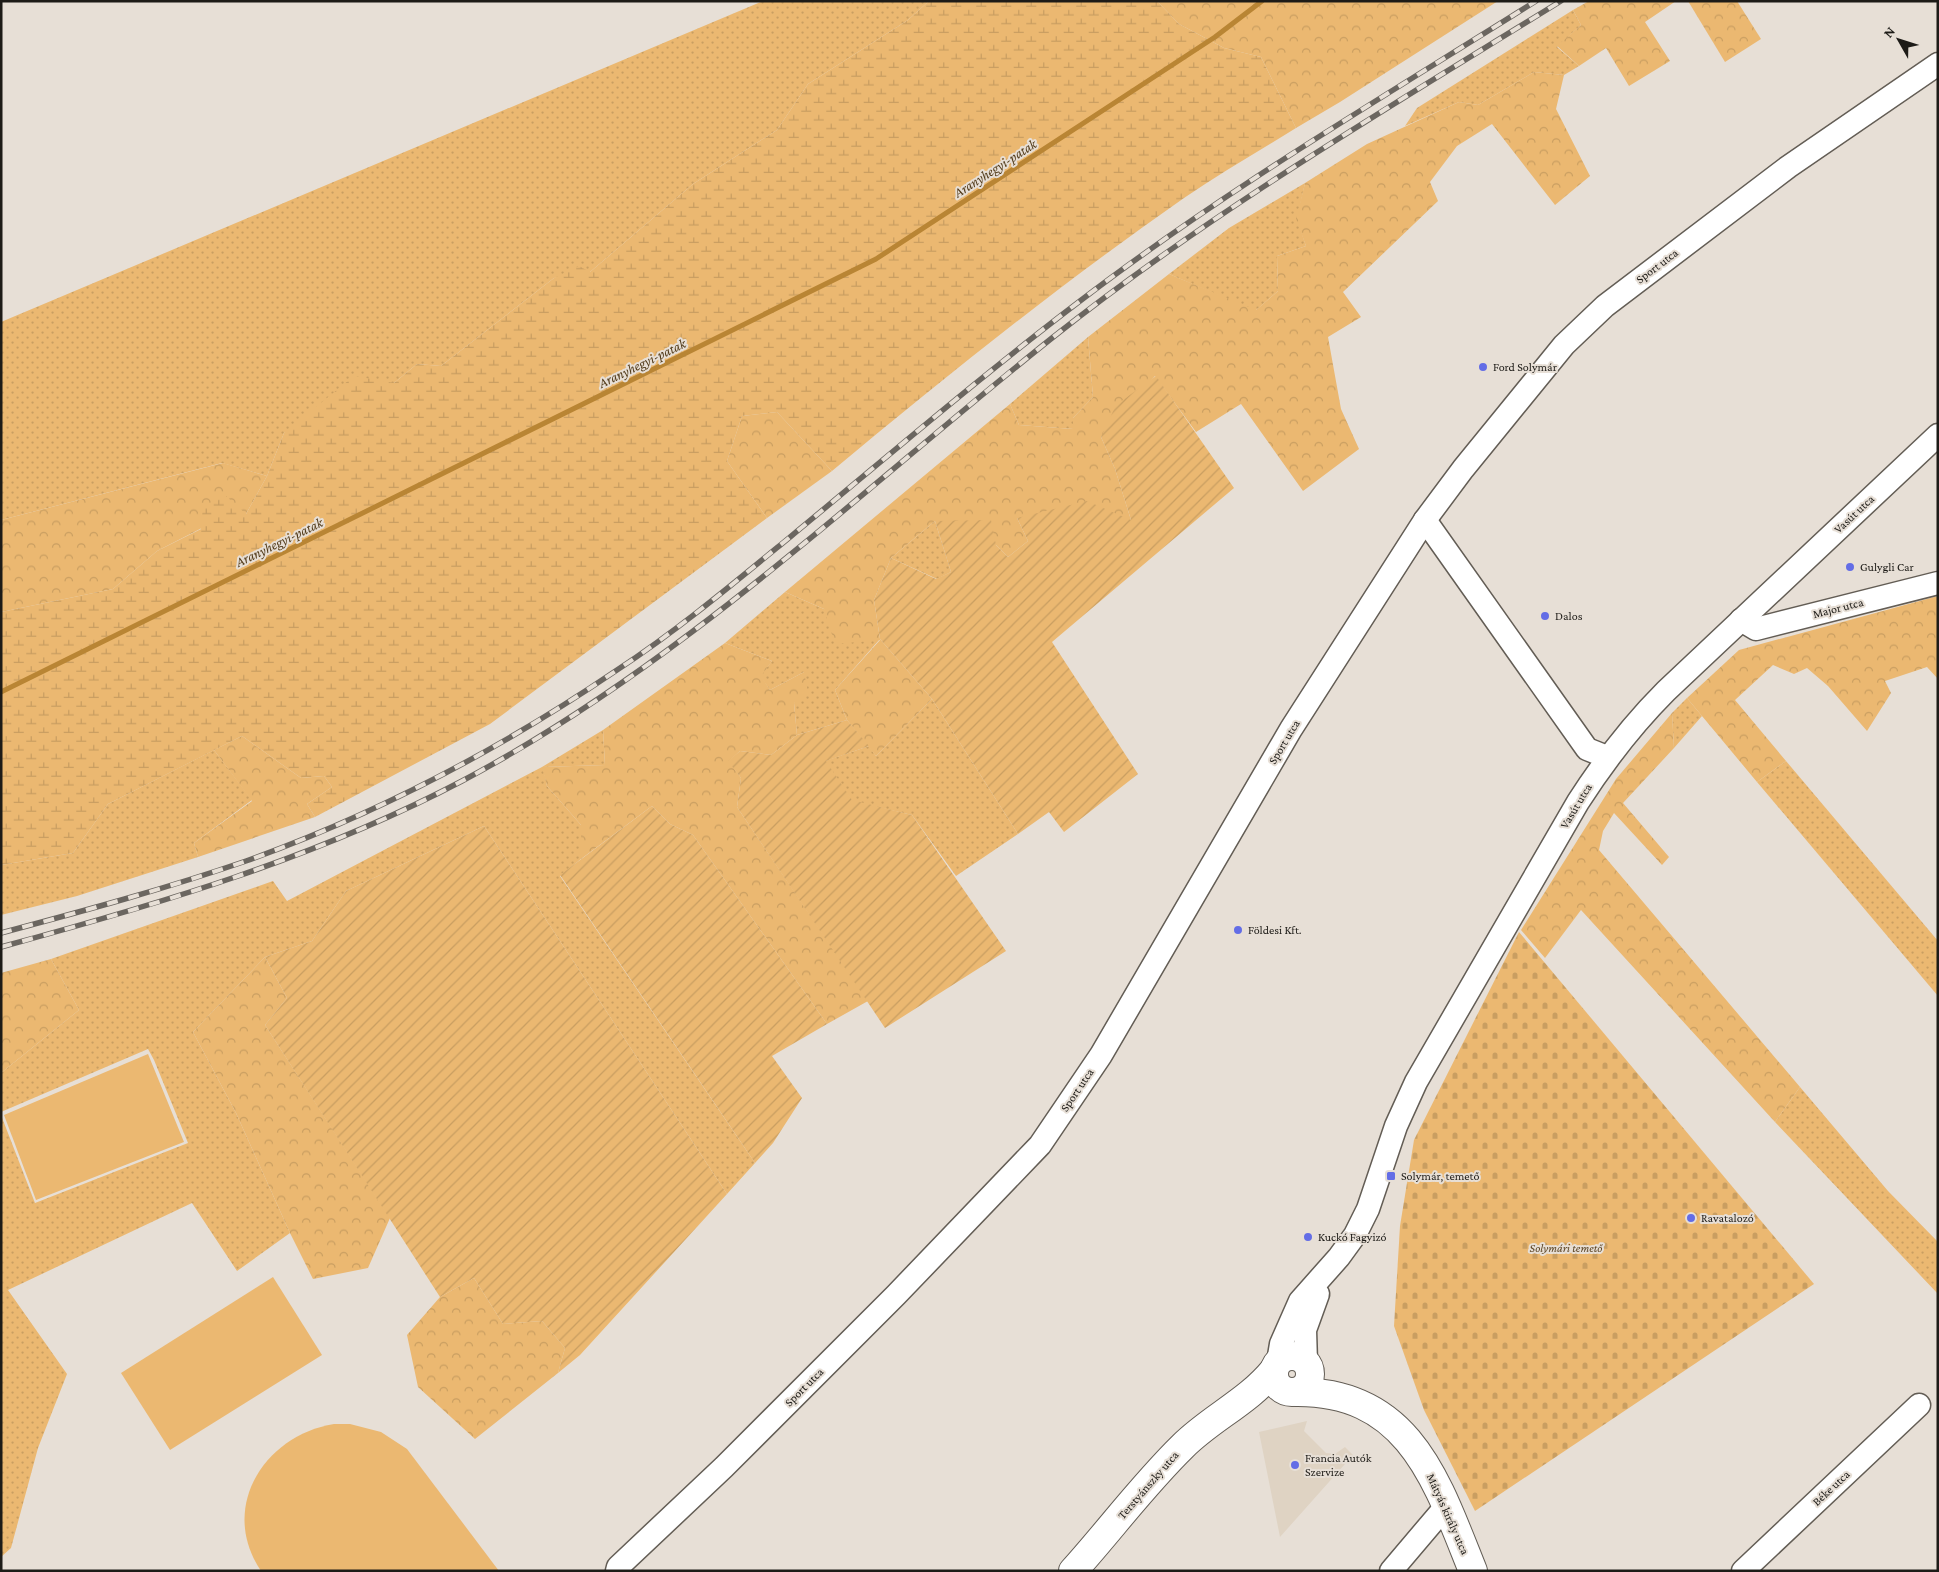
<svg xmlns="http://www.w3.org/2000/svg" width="1939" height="1572" viewBox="0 0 1939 1572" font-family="'Crimson Pro',serif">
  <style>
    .built { fill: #dfd3c3 }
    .grass { fill: url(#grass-dots) }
    .forest { fill: url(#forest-crowns) }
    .wetland { fill: url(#wetland-marsh) }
    .cemetery { fill: url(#cemetery-stones) }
    .garden { fill: url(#garden-furrows) }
    .pitch { fill: #ebb871 }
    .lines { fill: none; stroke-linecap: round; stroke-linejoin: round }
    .stream { stroke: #b98534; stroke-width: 5 }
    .minor-casing { stroke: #635d55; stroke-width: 25 }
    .major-casing { stroke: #635d55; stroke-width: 30 }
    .minor { stroke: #fff; stroke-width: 22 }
    .major { stroke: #fff; stroke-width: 28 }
    .rail-casing { stroke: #6b6660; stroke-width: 5.5 }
    .rail { stroke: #e7dfd6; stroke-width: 4; stroke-dasharray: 11; stroke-linecap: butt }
    .poi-dot { fill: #636de6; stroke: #e7dfd6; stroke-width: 2 }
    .labels { text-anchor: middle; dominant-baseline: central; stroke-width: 4; stroke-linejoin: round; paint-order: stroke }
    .street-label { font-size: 12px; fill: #1d1b17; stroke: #e7dfd6 }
    .poi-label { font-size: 12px; fill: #1d1b17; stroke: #e7dfd6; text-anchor: start }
    .park-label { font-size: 12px; font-style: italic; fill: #5a4322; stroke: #e7dfd6 }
    .water-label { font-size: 14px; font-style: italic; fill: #513a19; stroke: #e7dfd6 }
  </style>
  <defs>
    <pattern id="grass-dots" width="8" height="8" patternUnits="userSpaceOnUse" patternTransform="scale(1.25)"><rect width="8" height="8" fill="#ebb871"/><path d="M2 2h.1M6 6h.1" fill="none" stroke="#c99e61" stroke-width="1.8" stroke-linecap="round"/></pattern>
    <pattern id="forest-crowns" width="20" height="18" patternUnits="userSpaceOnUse" patternTransform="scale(1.25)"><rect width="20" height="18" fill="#ebb871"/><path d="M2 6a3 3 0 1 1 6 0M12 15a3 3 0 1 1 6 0" fill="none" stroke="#c99e61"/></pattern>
    <pattern id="wetland-marsh" width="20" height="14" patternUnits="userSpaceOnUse" patternTransform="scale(1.25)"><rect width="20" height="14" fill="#ebb871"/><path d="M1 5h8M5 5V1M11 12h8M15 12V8" fill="none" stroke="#c99e61"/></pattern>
    <pattern id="cemetery-stones" width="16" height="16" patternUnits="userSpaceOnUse" patternTransform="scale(1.25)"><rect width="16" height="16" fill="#ebb871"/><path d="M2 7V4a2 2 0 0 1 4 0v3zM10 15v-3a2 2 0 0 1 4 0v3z" fill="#c99e61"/></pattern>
    <pattern id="garden-furrows" width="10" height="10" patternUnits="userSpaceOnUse" patternTransform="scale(1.25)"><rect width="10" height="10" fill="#ebb871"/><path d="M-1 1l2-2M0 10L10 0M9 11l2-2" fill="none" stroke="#c99e61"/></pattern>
  </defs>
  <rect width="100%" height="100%" fill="#e7dfd6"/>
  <!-- built -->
  <polygon class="built" points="1307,1421 1304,1431 1326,1453 1335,1454 1345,1447 1353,1455 1280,1537 1259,1432"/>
  <!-- grass -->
  <g class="grass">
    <polygon points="763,1 929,1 908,20 808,84 777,130 693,184 590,272 554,278 441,366 417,364 394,383 284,433 267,476 222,463 1,520 1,322"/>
    <polygon points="1573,10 1581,25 1557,47 1579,66 1564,75 1534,72 1478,105 1459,102 1405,126 1417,108"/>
    <polygon points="1305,183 1297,219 1306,246 1277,256 1278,291 1255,311 1169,274 1229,228"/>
    <polygon points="1088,337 1093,397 1073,418 1073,429 1019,425 1010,404"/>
    <polygon points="935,521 951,572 937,579 891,558"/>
    <polygon points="785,592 824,609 880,639 835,690 847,720 797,735 794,703 804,672 770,690 760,676 772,661 725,643"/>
    <polygon points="1687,698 1702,716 1674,748 1672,713"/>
    <polygon points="932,699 1018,834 956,876 912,815 852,801 825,761 869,746 876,756"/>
    <polygon points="603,730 605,765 543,767 547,786 581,825 581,859 560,876 755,1163 727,1194 484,826 346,891 312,941 265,957 193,1032 236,1113 290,1233 237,1271 192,1203 8,1290 67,1374 38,1448 11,1548 1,1557 1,1115 35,1203 188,1143 154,1060 148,1049 1,1112 1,1073 79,1010 51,959 273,881 287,901 542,767"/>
    <polygon points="214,750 252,800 194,843 198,857 77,896 1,915 1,865 73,853 108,804"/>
    <polygon points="1786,761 1938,941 1938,996 1757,782"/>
    <polygon points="1800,1087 1888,1191 1938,1242 1938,1294 1775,1122"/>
  </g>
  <!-- forest -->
  <g class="forest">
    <polygon points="1157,1 1498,1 1340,102 1296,128 1261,57 1224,48 1179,24"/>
    <polygon points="1589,1 1676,1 1645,22 1670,61 1629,86 1606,48 1579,66 1557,46 1581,25 1573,10"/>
    <polygon points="1688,1 1737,1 1761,39 1725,62"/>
    <polygon points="1534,72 1564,75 1556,109 1590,176 1555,205 1492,124 1457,146 1430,182 1438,201 1343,292 1361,317 1328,337 1341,409 1359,449 1303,491 1241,404 1196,432 1155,376 1101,437 1115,469 1131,520 1017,518 1028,541 1008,557 996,545 935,521 891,558 874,600 880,639 932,699 876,756 847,720 835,690 880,640 835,644 824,609 785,592 1010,404 1019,425 1073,429 1073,418 1093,397 1088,337 1169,274 1256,310 1278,291 1277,256 1306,246 1296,219 1305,183 1367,144 1459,102 1478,105"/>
    <polygon points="777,412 832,471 767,518 727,461 742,416"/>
    <polygon points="223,463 267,476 246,514 202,528 157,551 113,589 1,612 1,520"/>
    <polygon points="1938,596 1938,679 1927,667 1885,681 1891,693 1867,731 1828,686 1807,668 1794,674 1773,665 1735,700 1786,761 1757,782 1687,698 1739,650"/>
    <polygon points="725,643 772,661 761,676 770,690 804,672 808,692 794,703 797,735 771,755 740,751 729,761 741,778 737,807 868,1001 827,1024 693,835 670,824 652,806 581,859 581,825 547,786 542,767 605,765 603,730"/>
    <polygon points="1672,713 1674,748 1623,803 1669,857 1662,865 1614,813 1603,831 1599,850 1800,1087 1775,1122 1581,910 1545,958 1521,930 1616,779"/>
    <polygon points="242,736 301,778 324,776 332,787 307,804 315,817 198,857 194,843 252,801 214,750"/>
    <polygon points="265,957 287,998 265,1025 390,1218 368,1268 313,1279 290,1233 236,1113 193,1032"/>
    <polygon points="51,959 79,1010 1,1073 1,973"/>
    <polygon points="474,1278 503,1324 542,1321 565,1348 558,1373 475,1439 418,1387 407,1335 440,1297"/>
  </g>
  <!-- wetland -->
  <path class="wetland" d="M929,1H1157L1179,24L1224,48L1261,57L1296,128C1259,151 1220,173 1184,198C1062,283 946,376 832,471L777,412L742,416L727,461L767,518L490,724L315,817L307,804L332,787L324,776L301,778L242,736L108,804L73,853L1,865V612L113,589L157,551L201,529L203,506L226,496L246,514L267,476L284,433L354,376L394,383L417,364L441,366L554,278L579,266L590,272L693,184L777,130L808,84L908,20Z"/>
  <!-- cemetery -->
  <polygon class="cemetery" points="1519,932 1814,1284 1475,1511 1424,1410 1394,1326 1400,1226 1414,1140"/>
  <!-- garden -->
  <g class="garden">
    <polygon points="1156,376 1234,488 1052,642 1138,774 1064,832 1049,812 1018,834 932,699 880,639 874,600 891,558 936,579 951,572 935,521 991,520 996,545 1008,557 1028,541 1017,518 1087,501 1131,520 1115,469 1101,437 1116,405"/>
    <polygon points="847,720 869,746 826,761 852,800 912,815 1006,951 885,1028 737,807 741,778 728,761 740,751 771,755 797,735"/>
    <polygon points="652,806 670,824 693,835 827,1024 772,1056 802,1098 773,1143 755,1163 560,875"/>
    <polygon points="484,826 727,1194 580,1355 558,1373 565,1348 542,1321 503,1324 474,1278 440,1297 265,1025 287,998 265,957 312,941 346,891"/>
  </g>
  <!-- pitch -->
  <g class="pitch">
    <polygon points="148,1054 184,1142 36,1200 4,1115"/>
    <polygon points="273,1277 322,1355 170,1450 121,1373"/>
    <path d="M334,1424H350L381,1432L407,1449L499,1571H261C218,1507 265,1435 334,1424Z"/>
  </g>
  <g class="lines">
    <!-- stream -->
    <polyline class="stream" points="1,692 876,259 1215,37 1262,1"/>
    <defs>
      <g id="minor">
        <polyline points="1425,520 1587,749 1607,757"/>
        <polyline points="1741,620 1756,629 1938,583"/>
        <path d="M1278,1362L1281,1344L1300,1301L1339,1257L1355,1235L1368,1209L1396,1126L1416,1082L1578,802C1605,760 1631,726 1666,691L1938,435"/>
        <polyline points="1306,1363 1305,1330 1318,1294"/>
        <polyline points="617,1571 618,1567 724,1467 896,1295 1040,1145 1101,1055 1291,729 1425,520 1463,469 1564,345 1605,306 1788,167 1938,64"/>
        <polyline points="1391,1571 1447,1505"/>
        <polyline points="1743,1571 1919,1405"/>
      </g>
      <g id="major">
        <circle cx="1292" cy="1374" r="18"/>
        <path d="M1296,1392C1410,1391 1437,1482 1473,1571"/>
        <path d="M1073,1571C1110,1530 1143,1485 1183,1446C1211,1418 1248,1402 1274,1370"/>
      </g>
    </defs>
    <!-- minor casing -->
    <use href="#minor" class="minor-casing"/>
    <!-- major casing -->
    <use href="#major" class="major-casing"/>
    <!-- minor -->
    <use href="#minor" class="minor"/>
    <!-- major -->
    <use href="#major" class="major"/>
    <defs>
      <g id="rail">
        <path d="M1,933C83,911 165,889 246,861C377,814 502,748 617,670C678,630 734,583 790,537C886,458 981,376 1080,301C1225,190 1382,98 1536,1"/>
        <path d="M1,947C159,904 316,858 462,781C681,665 860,491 1052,338C1212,211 1388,108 1561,1"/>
      </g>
    </defs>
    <!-- rail casing -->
    <use href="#rail" class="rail-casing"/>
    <!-- rail -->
    <use href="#rail" class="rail"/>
  </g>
  <!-- markers -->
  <g class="poi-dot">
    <circle cx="1483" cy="367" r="5"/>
    <circle cx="1850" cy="567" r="5"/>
    <circle cx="1545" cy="616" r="5"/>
    <circle cx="1238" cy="930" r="5"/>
    <rect x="1386" y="1171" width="10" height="10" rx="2.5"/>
    <circle cx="1691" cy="1218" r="5"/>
    <circle cx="1308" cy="1237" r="5"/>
    <circle cx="1295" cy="1465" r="5"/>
  </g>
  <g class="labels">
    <!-- street labels -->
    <g class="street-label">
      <text transform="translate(1657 266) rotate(-37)">Sport utca</text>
      <text transform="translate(1854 514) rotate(-43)">Vasút utca</text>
      <text transform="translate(1838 608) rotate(-14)">Major utca</text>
      <text transform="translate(1284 742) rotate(-59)">Sport utca</text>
      <text transform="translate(1576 806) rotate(-59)">Vasút utca</text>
      <text transform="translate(1077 1090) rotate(-56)">Sport utca</text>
      <text transform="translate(804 1387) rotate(-45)">Sport utca</text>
      <text transform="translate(1148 1485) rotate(-49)">Terstyánszky utca</text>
      <text transform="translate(1831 1488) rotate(-43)">Béke utca</text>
      <text transform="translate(1448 1514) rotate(66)">Mátyás király utca</text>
    </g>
    <!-- poi labels -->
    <g class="poi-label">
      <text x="1493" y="367">Ford Solymár</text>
      <text x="1860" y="567">Gulygli Car</text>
      <text x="1555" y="616">Dalos</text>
      <text x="1248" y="930">Földesi Kft.</text>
      <text x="1401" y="1176">Solymár, temető</text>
      <text x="1701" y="1218">Ravatalozó</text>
      <text x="1318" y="1237">Kuckó Fagyizó</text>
      <text x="1305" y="1458">Francia Autók<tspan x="1305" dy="14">Szervize</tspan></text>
    </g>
    <!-- park labels -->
    <g class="park-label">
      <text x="1566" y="1248">Solymári temető</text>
    </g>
    <!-- water labels -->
    <g class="water-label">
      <text transform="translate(995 168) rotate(-33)">Aranyhegyi-patak</text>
      <text transform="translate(642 363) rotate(-26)">Aranyhegyi-patak</text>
      <text transform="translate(279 542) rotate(-26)">Aranyhegyi-patak</text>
    </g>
  </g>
  <!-- border -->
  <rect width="1939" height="1572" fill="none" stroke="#1d1b17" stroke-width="5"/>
  <!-- north arrow -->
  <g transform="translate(1899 40) rotate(309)" stroke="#e7dfd6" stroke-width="4" paint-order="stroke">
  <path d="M0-4L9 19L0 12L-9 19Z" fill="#1d1b17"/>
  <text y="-8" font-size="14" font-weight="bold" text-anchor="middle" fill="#1d1b17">N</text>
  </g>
</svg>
